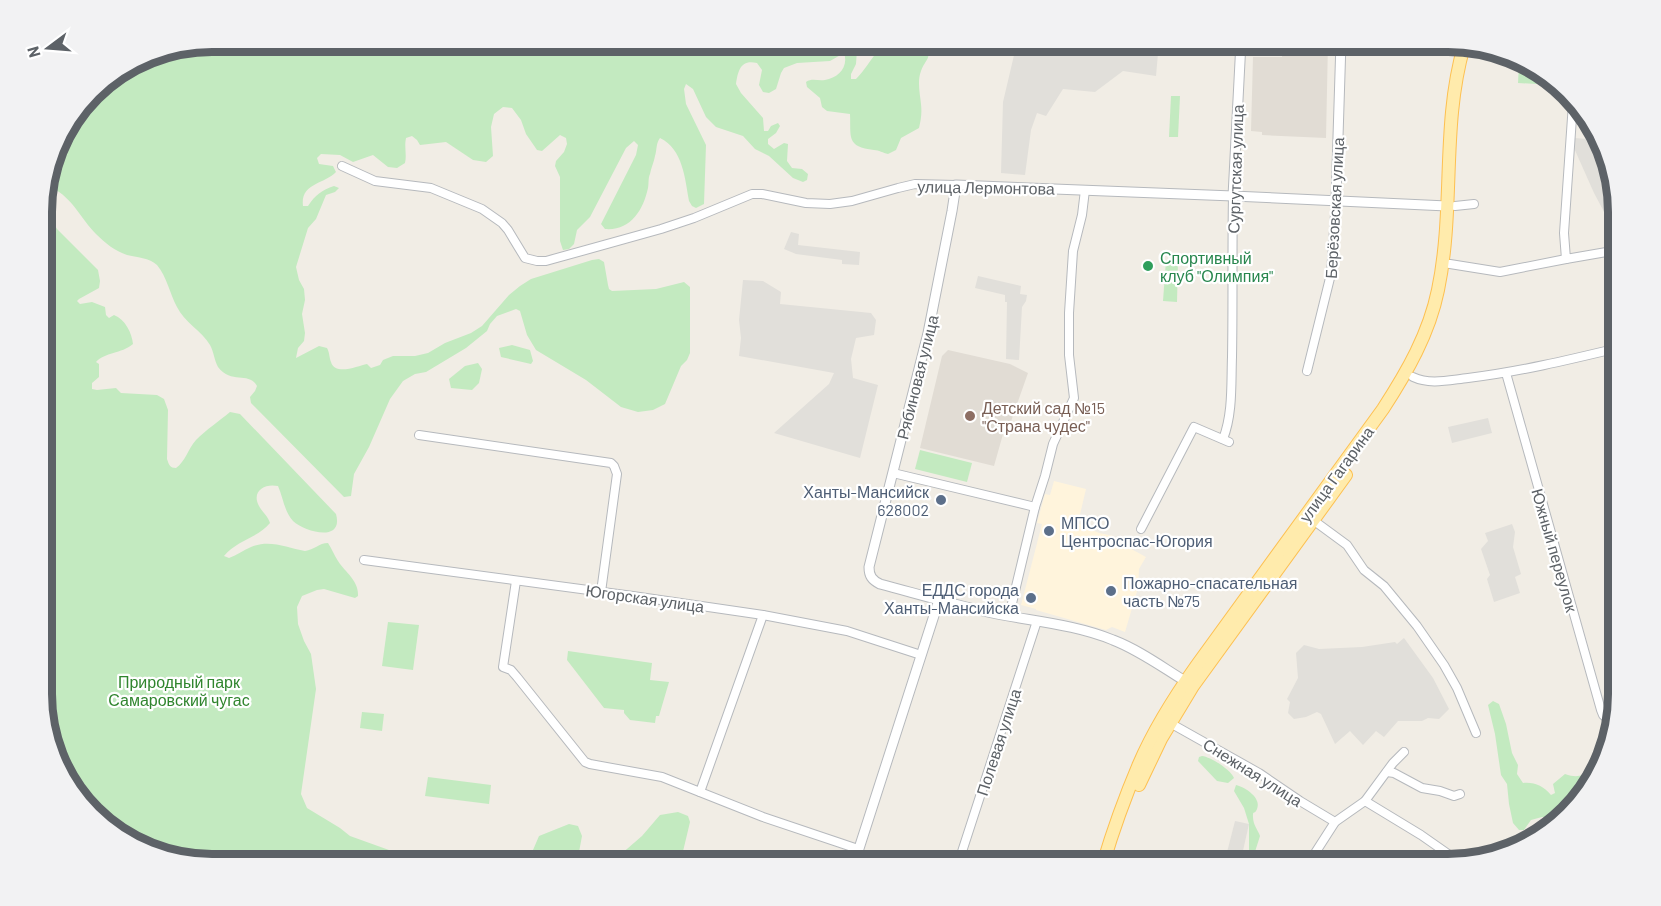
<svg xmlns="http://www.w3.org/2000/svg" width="1661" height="906" viewBox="0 0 1661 906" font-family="Barlow,sans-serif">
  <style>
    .commercial { fill: #fff4dc }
    .industrial { fill: #e1dfda }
    .education { fill: #e1dcd4 }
    .green { fill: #c3eac0 }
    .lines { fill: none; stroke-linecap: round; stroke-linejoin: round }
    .minor-casing { stroke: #b6b9bd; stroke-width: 10 }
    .tertiary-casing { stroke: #b6b9bd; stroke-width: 11 }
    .primary-casing { stroke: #fdc051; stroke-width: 14 }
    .minor { stroke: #fff; stroke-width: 8 }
    .tertiary { stroke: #fff; stroke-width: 9 }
    .primary { stroke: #ffebac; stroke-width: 12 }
    .leisure-dot { fill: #2e9e5b; stroke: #fff; stroke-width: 2 }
    .education-dot { fill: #8d6e63; stroke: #fff; stroke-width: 2 }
    .service-dot { fill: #5c6f8a; stroke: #fff; stroke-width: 2 }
    .labels { text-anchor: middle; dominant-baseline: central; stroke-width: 4.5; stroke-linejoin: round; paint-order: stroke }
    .street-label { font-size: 16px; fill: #5d6267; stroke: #fff }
    .leisure-label { font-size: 16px; fill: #27864d; stroke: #fff; text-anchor: start }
    .education-label { font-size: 16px; fill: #785e54; stroke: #fff; text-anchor: start }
    .service-label { font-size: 16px; fill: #4e5e75; stroke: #fff; text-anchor: end }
    .park-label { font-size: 16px; fill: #30852e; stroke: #fff }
    .rim { fill: none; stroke: #5d6267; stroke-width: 8 }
  </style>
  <rect width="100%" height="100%" fill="#f1ede5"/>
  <!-- commercial -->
  <polygon class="commercial" points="1054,481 1086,489 1078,523 1099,533 1114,536 1113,539 1146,557 1139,569 1138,588 1125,632 1112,627 1106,630 1036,610 1036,609 1021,605 1042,524 1037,523 1045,494 1050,495"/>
  <!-- industrial -->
  <g class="industrial">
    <polygon points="1009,42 1159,42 1156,76 1123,71 1095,92 1063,89 1046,116 1037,113 1031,130 1025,175 1001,173 1003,102 1015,51"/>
    <polygon points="1575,138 1598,140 1618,191 1618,238 1594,193 1574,148"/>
    <polygon points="791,232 799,234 798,245 860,252 859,265 842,264 842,260 796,254 784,249"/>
    <polygon points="978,276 1021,286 1020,294 1027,295 1026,301 1022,307 1019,360 1006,359 1007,302 1005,302 1005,295 975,288"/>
    <polygon points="743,280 763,281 781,292 780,304 871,313 876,320 874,335 856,338 851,359 853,378 878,385 860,458 774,433 829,384 834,373 739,356 741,338 739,320"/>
    <polygon points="1488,418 1492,433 1452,443 1448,427"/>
    <polygon points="1512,524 1515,532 1513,547 1521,574 1515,577 1520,593 1494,602 1487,579 1490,575 1481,549 1488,541 1485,533"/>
    <polygon points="1404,638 1433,678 1449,709 1439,719 1428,718 1422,721 1398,721 1384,737 1376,731 1363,745 1350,731 1335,744 1321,714 1317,712 1306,717 1294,719 1288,713 1290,702 1287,699 1298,678 1296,653 1304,645 1319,649 1362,647 1395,642 1397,644"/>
    <polygon points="1235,821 1249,824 1240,864 1224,864"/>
  </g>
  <!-- education -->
  <g class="education">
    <polygon points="1283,42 1328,42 1326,138 1262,135 1262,132 1251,131 1253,57 1282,57"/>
    <polygon points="948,350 1010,364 1028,373 1009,427 1005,427 994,466 920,448 942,356"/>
  </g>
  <!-- green -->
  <g class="green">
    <path d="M213,42H861L857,50L856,64L851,74V79H856C875,60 874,42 907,42C913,42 919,42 925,45C933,59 925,59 921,71C917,81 920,94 921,104C922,113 921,120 919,128L901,138L896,150L888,154C883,153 879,150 874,150C846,147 851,137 850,114L827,111L822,107L820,98L807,87L806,82C812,78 817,81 825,80C838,78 849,67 844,53L830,61L797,63L784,68L781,73L776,89L769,93L763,92L759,85L762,70L757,63C741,59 738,70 736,84L741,93L763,118L764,131H768L771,126L778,123L780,126L776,133L768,139V144L774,149L784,143L788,144L787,161L792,168L802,169L808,174L807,180L803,182L793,178L769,156L755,149L743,136L716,127L706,117L693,89L686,84L684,89L686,104L706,145L704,204L696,208L692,206L689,201C685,179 683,149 660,138C656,143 657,149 655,156C654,162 651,168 650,174C648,178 649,183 648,188C643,211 630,231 605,229L601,224L636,155L638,145L634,141L626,148L590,217L577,230L574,244L569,249L563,250L560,241V177L555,166L556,161L564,152L567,144L566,138L560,135L542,151L537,150L526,134L521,120L512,108L503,107L494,114L491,127L493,156L486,162L473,160L446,142L420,145L417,140L412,136L406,138C404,147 407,154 405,163L397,168L388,167L373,155L353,162L340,155L321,154L317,158L319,164L333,166L336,172C325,184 300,183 303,206H308C315,195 322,190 334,186L339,188L335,192L326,195L316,219L308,228L296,267L299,280L304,289L305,300L302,314L305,333L304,341L298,348L296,358L319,346L327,348C330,354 329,357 331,362C335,376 358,366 367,364L371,368L380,365L383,360L393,356H415L428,353L445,343L471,333L482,326L509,295L520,286L531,279L592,260L599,259L604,262L608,285L609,289L612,291L656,289L684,282L690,287V353L687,360L681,366L665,404L653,410L638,412L621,407L586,380L536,350L527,335L520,311L516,309L497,316L490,324L487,331L466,348L426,372L415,374L403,381L390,399L369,447L354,474L351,496L344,497L251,403L250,397L255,391L257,386C249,371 232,385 218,367C214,360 214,352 210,345C202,331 184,322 177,307C170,294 167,277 157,265C150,258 136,257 127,255C115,251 105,243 96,234C81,219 72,197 52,188L48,189L45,192L60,137L100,85L148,55Z"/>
    <polygon points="1523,59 1538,72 1537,84 1518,83 1519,64"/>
    <polygon points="1171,96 1180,96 1178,137 1169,137"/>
    <path d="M43,199L47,212L57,229L98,270L100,281L99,288L79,299L77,301L80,304L92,302L105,307L106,315L109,318L114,315C125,319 132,333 133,344C121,354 105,352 96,362L99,364V377L92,383V389L97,390L116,388L121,393L157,395L164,399L168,410L167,459C169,465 170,468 176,468C185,462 188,449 196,440C206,430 219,421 230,412L240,414L336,514C344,543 305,532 293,521C284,511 283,497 278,486C265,483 251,491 259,506C262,512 268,516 270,523C258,538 237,540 224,556L229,558C237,555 244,550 251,547C270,539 287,548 305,551C314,550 319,543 328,543C332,549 334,555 338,561C346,573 359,581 358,596L355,598L324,589L317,590L302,596L297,607L298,624L304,641L311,654L316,689L301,794L307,808L340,828L350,836L389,850L403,864H213L137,846L77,797L44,716Z"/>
    <polygon points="1166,260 1178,261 1177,302 1163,301"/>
    <polygon points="512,345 530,350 533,361 531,364 501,357 499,348"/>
    <polygon points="478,363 482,369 479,383 472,390 451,388 449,379 465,366"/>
    <polygon points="920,450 972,463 967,482 915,469"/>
    <polygon points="388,622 419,625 413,670 382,666"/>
    <polygon points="568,651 652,663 650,680 669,682 659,716 656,716 655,723 630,720 624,713 624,710 604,708 567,660"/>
    <path d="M1493,701L1499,704L1506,724L1512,753L1518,765L1517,774L1523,783C1535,782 1543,786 1551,795L1555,793L1553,784L1565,774C1582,780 1587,772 1602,766L1601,769L1565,810L1564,809L1550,818L1542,817L1531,820L1524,830H1519L1513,823L1509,804L1507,784L1501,775L1495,734L1488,705Z"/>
    <polygon points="362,712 384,714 382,731 360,728"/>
    <path d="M1202,756C1211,757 1231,770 1234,778L1228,783L1217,781L1198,761L1199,757Z"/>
    <polygon points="428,777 491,785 489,804 425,796"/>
    <path d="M1236,785C1245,787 1262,798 1257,809C1254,816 1253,809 1253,817C1253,825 1258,830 1260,836L1253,858H1249V824L1244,808L1234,791Z"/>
    <polygon points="678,812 688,816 690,822 680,864 598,864 608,861 620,855 642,836 660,815"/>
    <polygon points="569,824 578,826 582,836 579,852 580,858 591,864 521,864 533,850 539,836"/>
  </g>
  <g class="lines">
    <defs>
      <g id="minor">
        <polyline points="1573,103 1564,233 1566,259 1618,250"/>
        <polyline points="342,166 375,181 431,188 482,209 502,223 508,230 525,258 537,261 546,261 661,229 694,218 752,194 762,194 806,203 830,204 852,201 898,188 915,184 956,185"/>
        <polyline points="1455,206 1474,204"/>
        <polyline points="1450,264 1500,272 1566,259"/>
        <polyline points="1307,371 1331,274 1336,200"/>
        <polyline points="1506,373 1601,710 1603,715 1612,723"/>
        <path d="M1413,377C1430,385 1449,380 1468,378C1518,372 1568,360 1618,348"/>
        <polyline points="419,435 611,463 614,466 617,474 601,592"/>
        <path d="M1223,439C1233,414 1231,383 1232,357C1233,303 1232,249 1233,196"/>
        <polyline points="893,473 1035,507"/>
        <polyline points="1313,520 1347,545 1364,570 1384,586 1417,626 1444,665 1457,688 1476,733"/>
        <polyline points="1141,529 1194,427 1229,442"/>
        <polyline points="364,560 633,596 763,615 847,631 921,655"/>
        <polyline points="516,581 503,667 511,670 517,677 585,762 590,764 662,777 763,817 858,849"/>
        <polyline points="1009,616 1035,507 1045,476 1053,444 1074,398 1069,355 1069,313 1073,251 1082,215 1085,190"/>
        <polyline points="1170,723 1259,773 1300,801 1335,822 1365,801 1421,835 1461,863"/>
        <polyline points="1387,772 1394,773 1422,788 1440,791 1454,796 1460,794"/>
        <polyline points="700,792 763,615"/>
        <polyline points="1365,801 1393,763 1404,752"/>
        <polyline points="958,864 1037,621"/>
        <polyline points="1308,864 1335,822"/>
      </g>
      <g id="tertiary">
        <polyline points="1233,196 1241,42"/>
        <polyline points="1336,200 1341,42"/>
        <path d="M1185,681C1162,667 1139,650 1113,640C1072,623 1026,621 983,611C948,603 914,593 880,584C872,580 869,576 869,567L928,333L952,211L956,185L1233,196L1447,206"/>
        <polyline points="854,864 939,600"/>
      </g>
      <g id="primary">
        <polyline points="1139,785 1161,739 1193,686 1346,475"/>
        <path d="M1103,864C1113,830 1125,797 1139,764C1154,729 1175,696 1197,665L1383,409C1407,372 1429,334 1438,290C1455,209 1441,125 1464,46"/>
      </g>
    </defs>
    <!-- minor casing -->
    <use href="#minor" class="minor-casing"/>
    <!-- tertiary casing -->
    <use href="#tertiary" class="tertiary-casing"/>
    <!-- primary casing -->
    <use href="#primary" class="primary-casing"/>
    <!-- minor -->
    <use href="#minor" class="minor"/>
    <!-- tertiary -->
    <use href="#tertiary" class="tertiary"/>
    <!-- primary -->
    <use href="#primary" class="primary"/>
  </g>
  <!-- markers -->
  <circle class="leisure-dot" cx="1148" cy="266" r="6"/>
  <circle class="education-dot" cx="970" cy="416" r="6"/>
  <g class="service-dot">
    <circle cx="941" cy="500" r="6"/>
    <circle cx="1049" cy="531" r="6"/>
    <circle cx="1111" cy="591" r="6"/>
    <circle cx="1031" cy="598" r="6"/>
  </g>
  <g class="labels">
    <!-- street labels -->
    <g class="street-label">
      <text transform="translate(1235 169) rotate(-88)">Сургутская улица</text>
      <text transform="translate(986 187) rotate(1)">улица Лермонтова</text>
      <text transform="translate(1334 208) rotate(-87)">Берёзовская улица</text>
      <text transform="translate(917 377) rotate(-76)">Рябиновая улица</text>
      <text transform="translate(1336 474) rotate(-54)">улица Гагарина</text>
      <text transform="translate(1555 550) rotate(74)">Южный переулок</text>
      <text transform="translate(645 598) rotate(8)">Югорская улица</text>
      <text transform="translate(998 742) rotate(-72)">Полевая улица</text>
      <text transform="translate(1253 772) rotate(32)">Снежная улица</text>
    </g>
    <!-- leisure labels -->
    <g class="leisure-label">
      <text x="1160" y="257">Спортивный<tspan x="1160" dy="18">клуб "Олимпия"</tspan></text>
    </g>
    <!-- education labels -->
    <g class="education-label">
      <text x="982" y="407">Детский сад №15<tspan x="982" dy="18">"Страна чудес"</tspan></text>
    </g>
    <!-- service labels -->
    <g class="service-label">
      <text x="929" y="491">Ханты-Мансийск<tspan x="929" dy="18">628002</tspan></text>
      <text x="1061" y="522" text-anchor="start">МПСО<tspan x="1061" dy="18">Центроспас-Югория</tspan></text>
      <text x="1123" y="582" text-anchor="start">Пожарно-спасательная<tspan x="1123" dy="18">часть №75</tspan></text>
      <text x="1019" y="589">ЕДДС города<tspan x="1019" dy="18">Ханты-Мансийска</tspan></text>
    </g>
    <!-- park labels -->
    <g class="park-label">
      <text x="179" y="681">Природный парк<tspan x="179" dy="18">Самаровский чугас</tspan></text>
    </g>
  </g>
  <!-- crop -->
  <path d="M0 0H1661V906H0ZM212 52H1448A160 160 0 0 1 1608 212V694A160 160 0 0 1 1448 854H212A160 160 0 0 1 52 694V212A160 160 0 0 1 212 52Z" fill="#f2f2f3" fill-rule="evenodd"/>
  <path class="rim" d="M212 52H1448A160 160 0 0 1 1608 212V694A160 160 0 0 1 1448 854H212A160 160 0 0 1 52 694V212A160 160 0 0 1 212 52Z"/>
  <!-- north arrow -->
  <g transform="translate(48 48) rotate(254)" stroke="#ffffff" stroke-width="4.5" paint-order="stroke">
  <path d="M0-4.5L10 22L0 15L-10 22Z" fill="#5d6267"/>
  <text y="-9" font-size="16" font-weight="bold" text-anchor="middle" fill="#5d6267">N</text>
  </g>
</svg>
